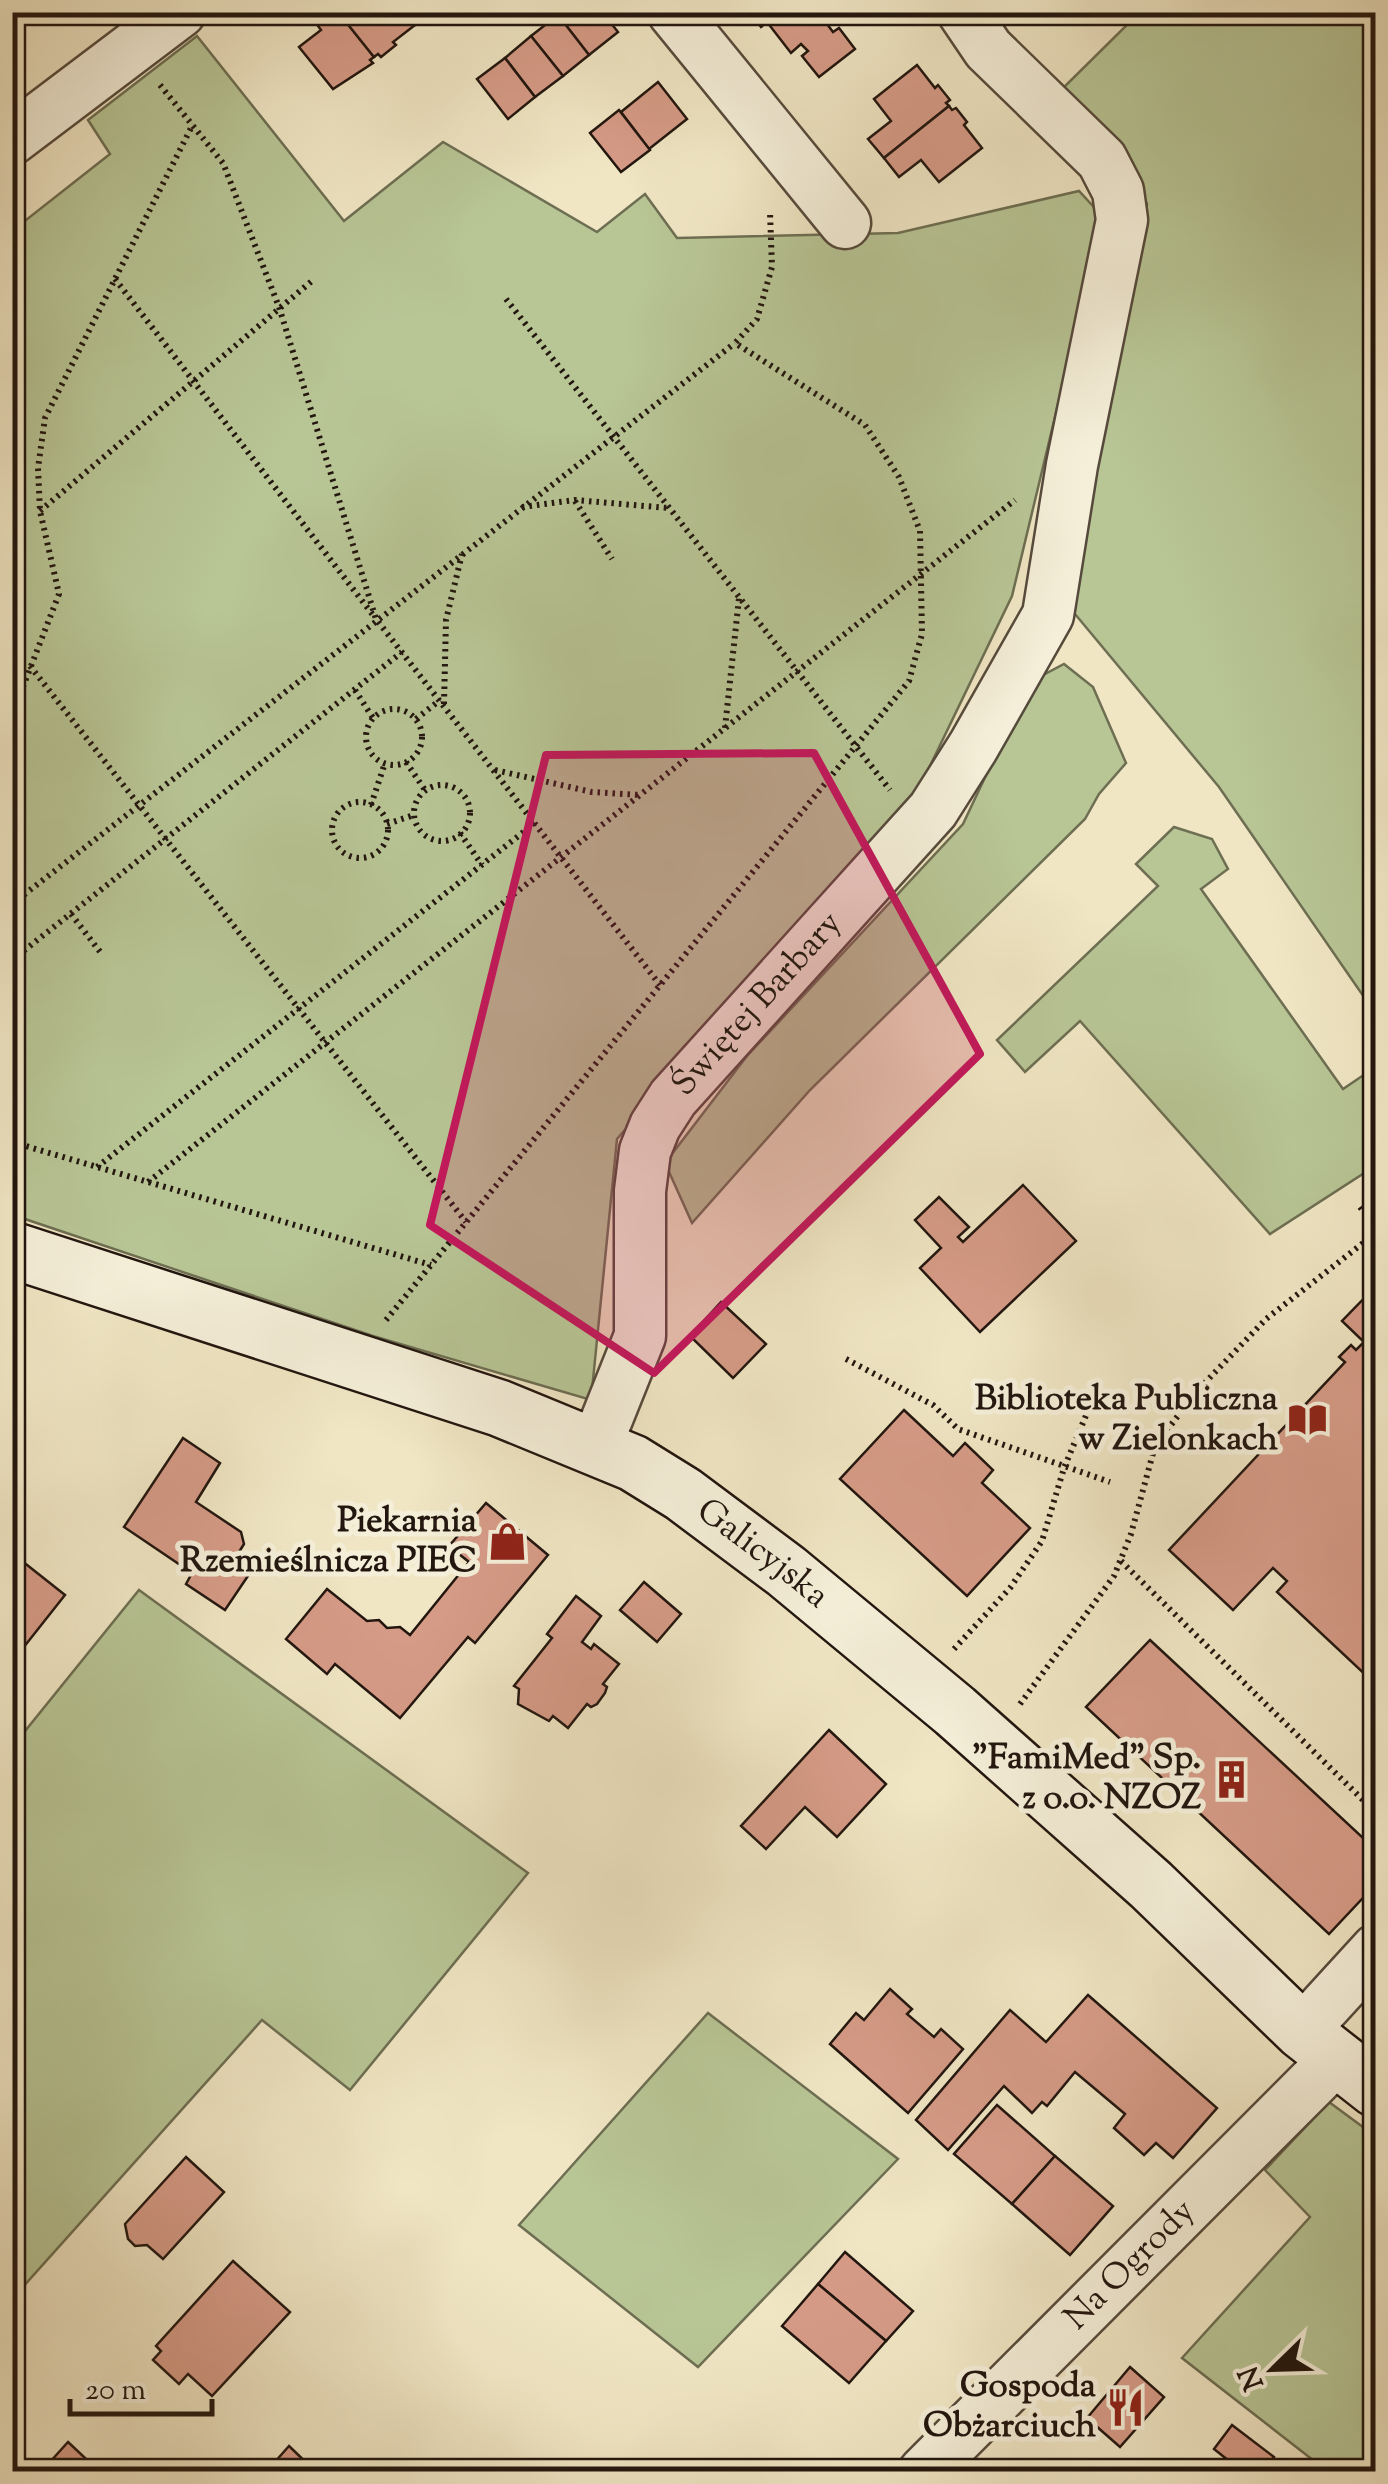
<svg xmlns="http://www.w3.org/2000/svg" width="1388" height="2484" viewBox="0 0 1388 2484" font-family="'Sorts Mill Goudy',serif">
  <style>
    .green { fill: #b8c595; stroke: #6d6e52; stroke-width: 2.5 }
    .building { fill: #d69b87; stroke: #22160f; stroke-width: 2.5 }
    .lines { fill: none; stroke-linecap: round; stroke-linejoin: round }
    .street-casing { stroke: #564a3c; stroke-width: 55 }
    .secondary-casing { stroke: #22160f; stroke-width: 60 }
    .path { stroke: #22160f; stroke-width: 6; stroke-dasharray: 2.5 5; stroke-linecap: butt }
    .street { stroke: #f5efd9; stroke-width: 50 }
    .secondary { stroke: #f5efd9; stroke-width: 55 }
    .marked { fill: #c2185b; fill-opacity: 0.2; stroke: #c2185b; stroke-width: 8; stroke-linejoin: round }
    .labels { text-anchor: middle; dominant-baseline: central; stroke-width: 10; stroke-linejoin: round; paint-order: stroke }
    .street-label { font-size: 35px; fill: #22160f; stroke: #f5efd9 }
    .poi-label { font-size: 35px; font-weight: bold; fill: #22160f; stroke: #f5efd9; text-anchor: end }
  </style>
  <rect width="100%" height="100%" fill="#f0e6c4"/>
  <filter id="stains"><feTurbulence type="fractalNoise" baseFrequency=".002" numOctaves="4"/><feColorMatrix values="0 0 0 0 .2 0 0 0 0 .09 0 0 0 0 .02 0 0 0 .5 -.17"/></filter>
  <radialGradient id="worn" r=".72"><stop offset=".6" stop-color="#630" stop-opacity="0"/><stop offset="1" stop-color="#630" stop-opacity=".3"/></radialGradient>
  <!-- green -->
  <g class="green">
    <polygon points="1139,13 1375,13 1375,1013 1219,787 1065,602 1147,204 1126,162 1058,93"/>
    <polygon points="197,36 344,221 443,142 597,232 645,194 677,238 898,233 1079,191 1103,217 1012,596 916,795 617,1139 591,1400 373,1336 13,1215 12,231 110,154 88,120"/>
    <polygon points="1064,664 1093,687 1126,763 1099,794 1085,819 810,1090 692,1223 665,1163 747,1056 963,824 1030,682"/>
    <polygon points="1174,827 1212,839 1228,869 1201,889 1343,1089 1371,1070 1375,1079 1375,1166 1270,1234 1080,1021 1025,1072 997,1040 1158,886 1136,864"/>
    <polygon points="139,1590 528,1873 350,2090 262,2020 13,2298 13,1746"/>
    <polygon points="708,2013 898,2159 698,2367 519,2225"/>
    <polygon points="1329,2102 1375,2136 1375,2471 1327,2471 1182,2358 1310,2217 1265,2170"/>
  </g>
  <!-- building -->
  <g class="building">
    <polygon points="308,12 338,12 374,57 370,60 373,63 333,89 299,47 321,30"/>
    <polygon points="338,12 405,12 415,25 393,42 396,45 381,57 378,54 374,57"/>
    <polygon points="405,12 431,12 415,25"/>
    <polygon points="562,12 602,12 618,32 589,55 558,15"/>
    <polygon points="755,12 836,12 838,15 827,24 833,32 839,28 855,49 819,77 802,56 808,51 801,44 791,53 767,22 761,27 752,15"/>
    <polygon points="558,15 589,55 563,76 531,36"/>
    <polygon points="531,36 563,76 535,97 505,58"/>
    <polygon points="505,58 535,97 508,119 477,79"/>
    <polygon points="917,65 935,88 938,85 950,100 946,103 949,106 884,158 868,139 891,121 874,99"/>
    <polygon points="658,82 687,119 649,149 621,112"/>
    <polygon points="949,106 952,110 956,108 967,122 964,125 982,148 939,182 921,160 899,177 884,158"/>
    <polygon points="619,110 650,150 621,172 590,133"/>
    <polygon points="1023,1185 1076,1241 980,1332 920,1268 941,1248 915,1220 939,1197 969,1227 958,1237 963,1242"/>
    <polygon points="1376,1286 1376,1676 1372,1681 1277,1592 1287,1581 1273,1568 1233,1610 1169,1550 1345,1362 1339,1357 1351,1345 1356,1350 1364,1342 1342,1321"/>
    <polygon points="721,1302 766,1344 733,1378 690,1336"/>
    <polygon points="904,1410 953,1456 965,1443 993,1470 982,1483 1030,1528 967,1596 840,1479"/>
    <polygon points="12,1426 24,1434 12,1450"/>
    <polygon points="183,1438 220,1463 196,1502 241,1532 244,1544 239,1552 256,1564 225,1610 186,1584 192,1573 124,1527"/>
    <polygon points="486,1503 548,1555 475,1643 468,1637 400,1718 335,1664 327,1674 286,1639 327,1589 367,1621 379,1620 387,1628 400,1627 410,1635 469,1562 449,1546"/>
    <polygon points="17,1557 65,1595 12,1662 12,1563"/>
    <polygon points="644,1582 681,1614 657,1642 620,1610"/>
    <polygon points="576,1596 601,1616 582,1642 591,1649 594,1644 619,1664 603,1684 607,1687 605,1693 597,1704 591,1707 587,1704 568,1728 553,1716 549,1721 518,1704 519,1689 514,1686 552,1638 547,1634"/>
    <polygon points="1150,1640 1376,1850 1376,1884 1329,1934 1086,1707"/>
    <polygon points="829,1730 886,1784 837,1837 805,1807 766,1849 741,1826"/>
    <polygon points="890,1989 912,2009 907,2014 934,2037 941,2029 963,2049 908,2113 830,2044 856,2013 864,2020"/>
    <polygon points="1088,1995 1217,2108 1173,2158 1156,2143 1144,2155 1114,2128 1125,2114 1075,2072 1047,2106 1042,2102 1032,2113 1004,2086 948,2150 916,2120 1010,2010 1046,2042"/>
    <polygon points="997,2105 1055,2156 1012,2204 954,2154"/>
    <polygon points="1055,2156 1113,2206 1070,2255 1012,2204"/>
    <polygon points="186,2157 224,2192 163,2259 147,2245 135,2246 128,2239 125,2224"/>
    <polygon points="845,2252 913,2311 886,2341 818,2284"/>
    <polygon points="233,2261 290,2312 212,2396 188,2374 179,2384 153,2360 161,2351 156,2346"/>
    <polygon points="818,2284 886,2341 849,2383 782,2326"/>
    <polygon points="1130,2367 1164,2397 1120,2447 1087,2418"/>
    <polygon points="1232,2425 1274,2457 1263,2472 1243,2472 1214,2449"/>
    <polygon points="68,2442 100,2472 41,2472"/>
    <polygon points="289,2446 316,2472 266,2472"/>
  </g>
  <g class="lines">
    <defs>
      <g id="street">
        <polyline points="673,12 845,223"/>
        <polyline points="12,139 180,12"/>
        <path id="s1" d="M596,1446L640,1336V1191L645,1151L655,1126L673,1098L933,810L973,747L1048,615L1072,465L1122,220L1118,191L1102,160L988,49L963,12"/>
        <polyline points="1302,2031 1376,1950"/>
        <path id="s2" d="M924,2472L1336,2059"/>
      </g>
      <g id="secondary">
        <path id="s3" d="M12,1250L499,1408L633,1463L683,1494L786,1571L955,1711L1151,1885L1302,2031L1376,2089"/>
      </g>
    </defs>
    <!-- street casing -->
    <use href="#street" class="street-casing"/>
    <!-- secondary casing -->
    <use href="#secondary" class="secondary-casing"/>
    <!-- path -->
    <g class="path">
      <polyline points="160,85 223,163 279,307 376,619 660,985"/>
      <polyline points="115,279 373,615"/>
      <polyline points="506,299 890,790"/>
      <polyline points="575,501 612,559"/>
      <polyline points="522,507 575,500 668,508"/>
      <polyline points="40,511 313,280"/>
      <polyline points="30,666 466,1222"/>
      <polyline points="355,690 373,718"/>
      <polyline points="444,704 446,620 462,554"/>
      <circle cx="394" cy="737" r="28"/>
      <polyline points="12,715 59,594 40,511 38,468 45,418 193,124"/>
      <polyline points="416,719 440,700"/>
      <polyline points="725,728 739,598"/>
      <polyline points="406,762 425,790"/>
      <polyline points="495,770 592,792 640,795"/>
      <circle cx="442" cy="813" r="28"/>
      <circle cx="360" cy="830" r="28"/>
      <polyline points="371,805 385,763"/>
      <polyline points="387,824 414,815"/>
      <polyline points="460,833 482,865"/>
      <polyline points="12,904 735,343"/>
      <polyline points="71,914 101,953"/>
      <polyline points="12,960 402,652"/>
      <polyline points="12,1142 431,1265"/>
      <polyline points="97,1167 535,823"/>
      <polyline points="148,1182 1015,500"/>
      <polyline points="1360,1207 1376,1227"/>
      <polyline points="386,1320 909,681 922,634 920,531 899,477 865,425 735,343 757,319 772,267 770,212"/>
      <polyline points="846,1359 933,1405 958,1429 1110,1482"/>
      <polyline points="1121,1561 1376,1813"/>
      <polyline points="954,1649 1010,1588 1042,1541 1064,1468 1095,1394"/>
      <polyline points="1020,1704 1114,1576 1131,1534 1155,1446 1196,1392 1266,1319 1376,1233"/>
    </g>
    <!-- street -->
    <use href="#street" class="street"/>
    <!-- secondary -->
    <use href="#secondary" class="secondary"/>
  </g>
  <!-- marked area -->
  <path class="marked" d="M814,753L980,1054L654,1373L430,1225L546,755Z"/>
  <!-- icons -->
  <defs>
    <symbol id="library-bare" viewBox="-9 -9 18 18"><path d="M-6-4Q-3-5.5-.7-3.5V5Q-3 3-6 4ZM6-4Q3-5.5 .7-3.5V5Q3 3 6 4Z" fill="#8f2418" stroke="#f5efd9" stroke-width="2.5" paint-order="stroke"/></symbol>
    <symbol id="shop-bare" viewBox="-9 -9 18 18"><path d="M-5-2.5h2.3a2.7 3.5 0 0 1 5.4 0H5L5.5 6h-11ZM-1.5-2.5h3a1.5 2.3 0 0 0-3 0Z" fill="#8f2418" stroke="#f5efd9" stroke-width="2.5" paint-order="stroke"/></symbol>
    <symbol id="building-bare" viewBox="-9 -9 18 18"><path d="M-4-6H4V6H1V3H-1V6H-4ZM-2.5-4.3h1.7v1.8h-1.7ZM.8-4.3h1.7v1.8H.8ZM-2.5-1h1.7V.8h-1.7ZM.8-1h1.7V.8H.8Z" fill="#8f2418" stroke="#f5efd9" stroke-width="2.5" paint-order="stroke"/></symbol>
    <symbol id="restaurant-bare" viewBox="-9 -9 18 18"><path d="M-5-6h1v4h1v-4h1v4h1v-4h1v5L-1.5 .5V6h-2V.5L-5-1ZM5-6V6H3V1.5H1.5Q1.5-4 5-6Z" fill="#8f2418" stroke="#f5efd9" stroke-width="2.5" paint-order="stroke"/></symbol>
  </defs>
  <g fill-rule="evenodd">
    <use href="#library-bare" x="1280" y="1392" width="55" height="55"/>
    <use href="#shop-bare" x="480" y="1514" width="55" height="55"/>
    <use href="#building-bare" x="1204" y="1752" width="55" height="55"/>
    <use href="#restaurant-bare" x="1098" y="2380" width="55" height="55"/>
  </g>
  <g class="labels">
    <!-- street labels -->
    <g class="street-label">
      <text stroke="none"><textPath href="#s1" startOffset="490">Świętej Barbary</textPath></text>
      <text stroke="none"><textPath href="#s3" startOffset="815">Galicyjska</textPath></text>
      <text stroke="none"><textPath href="#s2" startOffset="292">Na Ogrody</textPath></text>
    </g>
    <!-- poi labels -->
    <g class="poi-label">
      <text x="1278" y="1400">Biblioteka Publiczna<tspan x="1278" dy="40">w Zielonkach</tspan></text>
      <text x="477" y="1522">Piekarnia<tspan x="477" dy="40">Rzemieślnicza PIEC</tspan></text>
      <text x="1201" y="1759">"FamiMed" Sp.<tspan x="1201" dy="40">z o.o. NZOZ</tspan></text>
      <text x="1096" y="2387">Gospoda<tspan x="1096" dy="40">Obżarciuch</tspan></text>
    </g>
  </g>
  <!-- margin -->
  <rect width="1388" height="2484" fill="none" stroke="#f0e6c4" stroke-width="50"/>
  <rect x="15" y="15" width="1358" height="2454" fill="none" stroke="#22160f" stroke-width="5"/>
  <rect x="25" y="25" width="1338" height="2434" fill="none" stroke="#22160f" stroke-width="2.5"/>
  <!-- north arrow -->
  <g transform="translate(1273 2369) rotate(247)" stroke="#f5efd9" stroke-width="8" paint-order="stroke">
  <path d="M0-8L18 38L0 25L-18 38Z" fill="#22160f"/>
  <text y="-15" font-size="28" font-weight="bold" text-anchor="middle" fill="#22160f">N</text>
  </g>
  <!-- scale -->
  <path d="M70 2399v15h142v-15" fill="none" stroke="#22160f" stroke-width="5"/>
  <text x="85" y="2399" font-size="30" fill="#22160f" stroke="#f5efd9" stroke-width="8" paint-order="stroke">20 m</text>
  <rect width="100%" height="100%" filter="url(#stains)"/>
  <rect width="100%" height="100%" fill="url(#worn)"/>
</svg>
